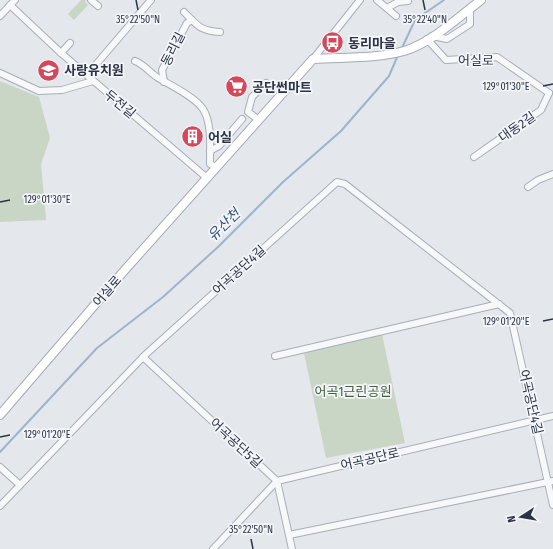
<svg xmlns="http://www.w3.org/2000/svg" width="553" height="549" viewBox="0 0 553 549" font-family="'Fira Sans Condensed','Noto Sans KR',sans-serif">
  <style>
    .green { fill: #c9d6c5 }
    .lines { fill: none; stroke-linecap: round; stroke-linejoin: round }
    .stream { stroke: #9fb4cc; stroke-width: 2 }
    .minor-casing { stroke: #a9aeb7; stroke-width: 8 }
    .major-casing { stroke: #a3abb8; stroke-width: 10 }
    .minor { stroke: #f7f8fa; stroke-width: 6 }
    .major { stroke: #fff; stroke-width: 8 }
    .ticks { fill: none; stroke: #2b3445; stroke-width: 1.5 }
    .labels { text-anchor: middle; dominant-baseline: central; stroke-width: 3.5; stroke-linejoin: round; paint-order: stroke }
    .poi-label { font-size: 13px; font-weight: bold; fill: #2b3445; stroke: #f4f6f9; text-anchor: start }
    .street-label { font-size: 13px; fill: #2b3445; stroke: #f4f6f9 }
    .park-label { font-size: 13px; fill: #3f6138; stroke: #f4f6f9 }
    .water-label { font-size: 14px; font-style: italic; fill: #34527a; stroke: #f4f6f9 }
    .ticks-label { font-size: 10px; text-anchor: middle; fill: #2b3445; stroke: #f4f6f9; stroke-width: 3.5; stroke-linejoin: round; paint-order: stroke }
  </style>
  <rect width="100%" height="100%" fill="#e4e7ec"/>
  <!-- green -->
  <g class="green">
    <polygon points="81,0 86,0 85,2 88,5 74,20 68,14"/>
    <polygon points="0,81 39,97 50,138 41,164 46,220 0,222"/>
    <polygon points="382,334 405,443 326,458 304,353"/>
  </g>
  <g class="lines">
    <!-- stream -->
    <g class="stream">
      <polyline points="401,50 415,20 444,0"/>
      <polyline points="0,452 97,348 163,297 219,246 283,182 341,131 389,76 398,55"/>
    </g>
    <defs>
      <g id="minor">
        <polyline points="91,0 98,6"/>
        <polyline points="377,0 396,16"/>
        <polyline points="10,5 61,53 207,178"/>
        <polyline points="387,8 398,2 408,1"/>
        <path d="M184,12C197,25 200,31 220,32"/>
        <polyline points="0,16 15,0"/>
        <polyline points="432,36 447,39 470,24 470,8"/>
        <polyline points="427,39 446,60 497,57 549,93"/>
        <polyline points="61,53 70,43"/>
        <polyline points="313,59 360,0"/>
        <path d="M135,61C145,65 151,74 160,79C172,86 195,97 203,109C212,123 210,147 210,164L216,167"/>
        <polyline points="0,73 39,91 62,90 93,81"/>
        <polyline points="87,75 151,0"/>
        <polyline points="164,82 162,70 187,23 192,20"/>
        <polyline points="259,120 248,112 252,97 266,83"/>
        <polyline points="210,151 219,146 242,119"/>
        <polyline points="474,157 541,110 549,93"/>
        <polyline points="528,187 538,180 553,174"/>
        <polyline points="275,356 499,304"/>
        <polyline points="143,357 277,481 292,549"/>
        <polyline points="0,467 20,485"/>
        <polyline points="0,506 145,355 337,182 345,184 510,313 553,505"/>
        <polyline points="289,535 553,481"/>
        <polyline points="213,549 277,481 553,416"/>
      </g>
      <path id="major" d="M0,415L123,272L313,59C342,57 376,59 404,51C431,43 459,17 481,0"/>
    </defs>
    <!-- minor casing -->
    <use href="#minor" class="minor-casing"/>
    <!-- major casing -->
    <use href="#major" class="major-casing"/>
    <!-- minor -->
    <use href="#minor" class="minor"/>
    <!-- major -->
    <use href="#major" class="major"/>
  </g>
  <!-- ticks -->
  <path class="ticks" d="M136,0L138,10M423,0L425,10M543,86L553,84M0,202L10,200M543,321L553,319M0,437L10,435M251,539L253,549"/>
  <!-- icons -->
  <defs>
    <symbol id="bus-disc" viewBox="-11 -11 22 22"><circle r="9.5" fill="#d1495b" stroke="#f4f6f9"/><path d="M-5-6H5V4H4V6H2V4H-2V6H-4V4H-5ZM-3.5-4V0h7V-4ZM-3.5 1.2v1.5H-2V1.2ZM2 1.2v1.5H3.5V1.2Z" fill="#fff"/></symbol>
    <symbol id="school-disc" viewBox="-11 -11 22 22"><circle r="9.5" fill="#d1495b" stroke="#f4f6f9"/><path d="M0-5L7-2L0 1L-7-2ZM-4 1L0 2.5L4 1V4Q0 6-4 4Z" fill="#fff"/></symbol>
    <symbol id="supermarket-disc" viewBox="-11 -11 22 22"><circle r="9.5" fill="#d1495b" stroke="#f4f6f9"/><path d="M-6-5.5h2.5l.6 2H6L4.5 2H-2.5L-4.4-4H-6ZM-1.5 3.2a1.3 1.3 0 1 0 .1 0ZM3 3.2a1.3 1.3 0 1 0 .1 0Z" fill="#fff"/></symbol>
    <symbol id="building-disc" viewBox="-11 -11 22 22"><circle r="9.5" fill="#d1495b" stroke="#f4f6f9"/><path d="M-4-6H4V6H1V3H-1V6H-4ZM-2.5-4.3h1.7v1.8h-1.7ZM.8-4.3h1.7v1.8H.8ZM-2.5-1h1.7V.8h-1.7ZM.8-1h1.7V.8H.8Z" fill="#fff"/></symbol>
  </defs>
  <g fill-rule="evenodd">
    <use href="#bus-disc" x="320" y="30" width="25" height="25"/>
    <use href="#school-disc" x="36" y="58" width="25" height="25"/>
    <use href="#supermarket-disc" x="224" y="74" width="25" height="25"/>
    <use href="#building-disc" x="180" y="124" width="25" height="25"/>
  </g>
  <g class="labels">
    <!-- poi labels -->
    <g class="poi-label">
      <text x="348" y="43">동리마을</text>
      <text x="64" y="70">사랑유치원</text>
      <text x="252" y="87">공단썬마트</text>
      <text x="208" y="137">어실</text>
    </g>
    <!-- street labels -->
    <g class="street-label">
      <text transform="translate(173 49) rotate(-63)">동리길</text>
      <text x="476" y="60">어실로</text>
      <text transform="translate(120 104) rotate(40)">두전길</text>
      <text transform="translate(517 127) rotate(-35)">대동2길</text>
      <text transform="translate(239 270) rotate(-42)">어곡공단4길</text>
      <text transform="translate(107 291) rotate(-49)">어실로</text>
      <text transform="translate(531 402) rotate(77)">어곡공단4길</text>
      <text transform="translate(236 443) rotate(43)">어곡공단5길</text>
      <text transform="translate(370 459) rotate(-13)">어곡공단로</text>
    </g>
    <!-- park labels -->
    <g class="park-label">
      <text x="353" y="391">어곡1근린공원</text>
    </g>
    <!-- water labels -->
    <g class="water-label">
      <text transform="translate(224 225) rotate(-44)">유산천</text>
    </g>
  </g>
  <g class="ticks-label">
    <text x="138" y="23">35°22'50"N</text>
    <text x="425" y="23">35°22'40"N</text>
    <text x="506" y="90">129°01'30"E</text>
    <text x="47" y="203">129°01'30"E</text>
    <text x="506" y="325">129°01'20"E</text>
    <text x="47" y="438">129°01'20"E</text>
    <text x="251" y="533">35°22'50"N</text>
  </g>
  <!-- north arrow -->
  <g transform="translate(521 517) rotate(258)" stroke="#f4f6f9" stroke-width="3" paint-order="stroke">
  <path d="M0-3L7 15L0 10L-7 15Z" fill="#2b3445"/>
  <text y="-6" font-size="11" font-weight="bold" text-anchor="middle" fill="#2b3445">N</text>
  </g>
</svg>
